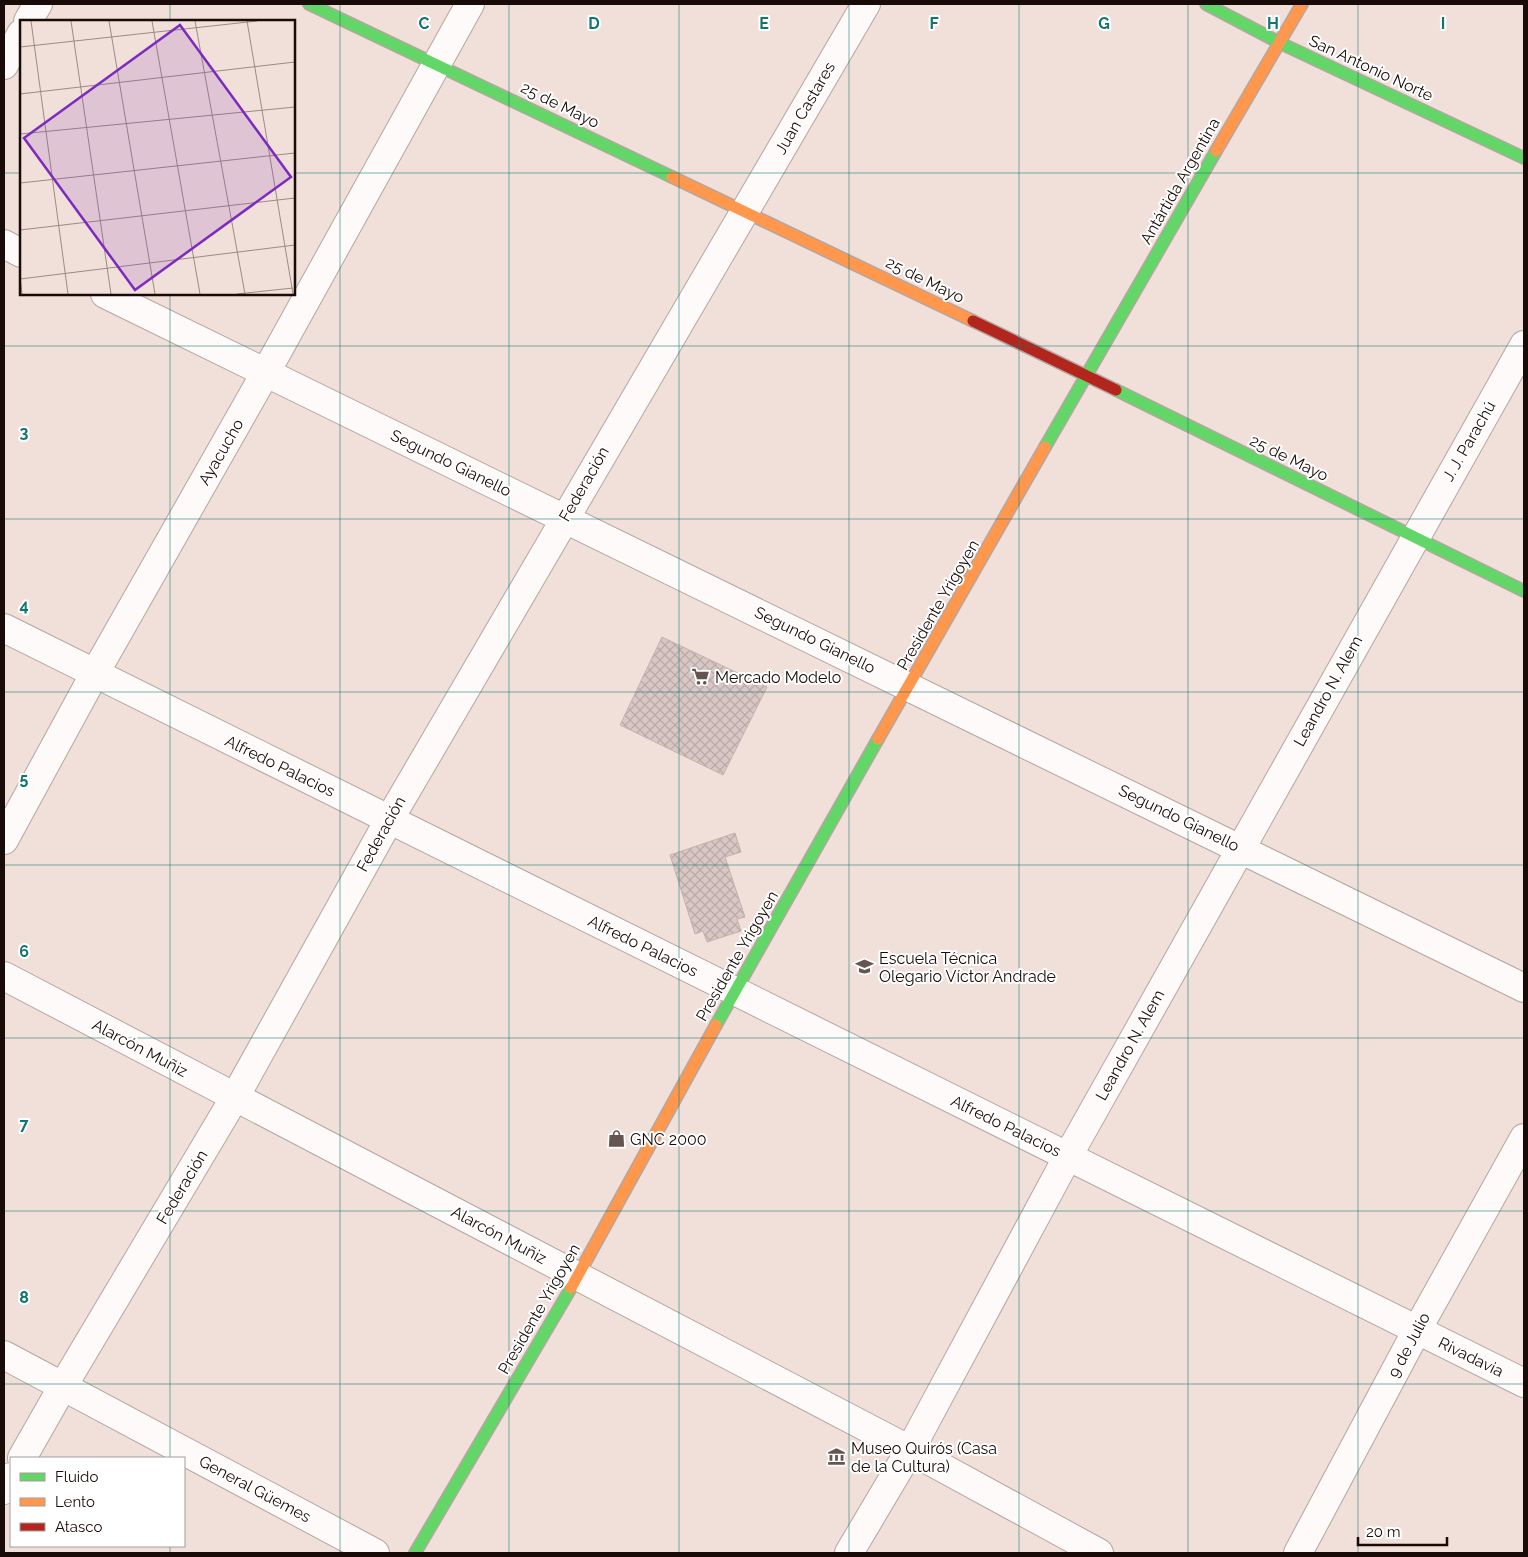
<svg xmlns="http://www.w3.org/2000/svg" width="1528" height="1557" viewBox="0 0 1528 1557" font-family="Raleway,sans-serif">
  <style>
    .building { fill: url(#building-cross-hatch); stroke: #c3b3b0 }
    .lines { fill: none; stroke-linecap: round; stroke-linejoin: round }
    .street-casing { stroke: #b4a6a1; stroke-width: 30 }
    .fast-casing { stroke: #b4a6a1; stroke-width: 14 }
    .slow-casing { stroke: #b4a6a1; stroke-width: 14 }
    .jam-casing { stroke: #b4a6a1; stroke-width: 14 }
    .street { stroke: #fdfaf9; stroke-width: 28 }
    .fast { stroke: #63d668; stroke-width: 11 }
    .slow { stroke: #ff974d; stroke-width: 11 }
    .jam { stroke: #b3261e; stroke-width: 11 }
    .grid { fill: none; stroke: #0f766e; stroke-width: 1; stroke-opacity: 0.55 }
    .labels { text-anchor: middle; dominant-baseline: central; stroke-width: 4; stroke-linejoin: round; paint-order: stroke }
    .street-label { font-size: 16px; fill: #190b07; stroke: #fff }
    .poi-label { font-size: 16px; fill: #190b07; stroke: #fff; text-anchor: start }
    .inset-road { fill: none; stroke: #9b8a85; stroke-width: 1 }
    .view { fill: #7b2cbf; fill-opacity: 0.15; stroke: #7b2cbf; stroke-width: 2.5 }
    .inset-edge { fill: none; stroke: #190b07; stroke-width: 2.5 }
    .grid-label { font-size: 16px; text-anchor: middle; font-weight: bold; fill: #0f766e; stroke: #fff; stroke-width: 4; stroke-linejoin: round; paint-order: stroke }
  </style>
  <defs>
    <pattern id="building-cross-hatch" width="8" height="8" patternUnits="userSpaceOnUse" patternTransform="scale(1.25)"><rect width="8" height="8" fill="#d8c7c5"/><path d="M0 0l8 8M0 8l8-8" fill="none" stroke="#b9aaa8"/></pattern>
  </defs>
  <rect width="100%" height="100%" fill="#f1dfd9"/>
  <!-- building -->
  <g class="building">
    <polygon points="662,637 767,687 723,775 620,725"/>
    <polygon points="735,833 741,852 725,857 745,917 737,919 741,931 707,942 703,931 695,934 670,855"/>
  </g>
  <g class="lines">
    <defs>
      <g id="street">
        <polyline points="28,21 38,4"/>
        <polyline points="4,65 21,34"/>
        <polyline points="4,244 21,253"/>
        <polyline points="105,294 1524,988"/>
        <polyline points="4,628 1524,1383"/>
        <polyline points="4,840 95,673 266,372 470,4"/>
        <polyline points="4,976 910,1450 1099,1553"/>
        <polyline points="4,1355 375,1553"/>
        <polyline points="22,1458 63,1386 235,1097 389,820 866,4"/>
        <polyline points="4,1490 11,1477"/>
        <polyline points="849,1553 910,1450 1068,1156 1524,345"/>
        <polyline points="1298,1553 1417,1330 1524,1138"/>
      </g>
      <g id="fast">
        <polyline points="309,4 672,177"/>
        <polyline points="1206,4 1280,43 1524,158"/>
        <polyline points="1116,390 1524,591"/>
        <polyline points="1045,447 1216,151"/>
        <polyline points="716,1025 878,739"/>
        <polyline points="415,1553 571,1288"/>
      </g>
      <g id="slow">
        <polyline points="1216,151 1302,4"/>
        <polyline points="672,177 973,321"/>
        <polyline points="878,739 1045,447"/>
        <polyline points="571,1288 716,1025"/>
      </g>
      <polyline id="jam" points="973,321 1116,390"/>
    </defs>
    <!-- street casing -->
    <use href="#street" class="street-casing"/>
    <!-- fast casing -->
    <use href="#fast" class="fast-casing"/>
    <!-- slow casing -->
    <use href="#slow" class="slow-casing"/>
    <!-- jam casing -->
    <use href="#jam" class="jam-casing"/>
    <!-- street -->
    <use href="#street" class="street"/>
    <!-- fast -->
    <use href="#fast" class="fast"/>
    <!-- slow -->
    <use href="#slow" class="slow"/>
    <!-- jam -->
    <use href="#jam" class="jam"/>
  </g>
  <!-- grid -->
  <path class="grid" d="M170,4V21M340,4V1553M509,4V1553M679,4V1553M849,4V1553M1019,4V1553M1188,4V1553M1358,4V1553M4,173H21M294,173H1524M170,294V1458M4,346H1524M4,519H1524M4,692H1524M4,865H1524M4,1038H1524M4,1211H1524M4,1384H1524M170,1546V1553"/>
  <!-- icons -->
  <defs>
    <symbol id="supermarket-bare" viewBox="-9 -9 18 18"><path d="M-6-5.5h2.5l.6 2H6L4.5 2H-2.5L-4.4-4H-6ZM-1.5 3.2a1.3 1.3 0 1 0 .1 0ZM3 3.2a1.3 1.3 0 1 0 .1 0Z" fill="#655550" stroke="#fff" stroke-width="2.5" paint-order="stroke"/></symbol>
    <symbol id="school-bare" viewBox="-9 -9 18 18"><path d="M0-5L7-2L0 1L-7-2ZM-4 1L0 2.5L4 1V4Q0 6-4 4Z" fill="#655550" stroke="#fff" stroke-width="2.5" paint-order="stroke"/></symbol>
    <symbol id="shop-bare" viewBox="-9 -9 18 18"><path d="M-5-2.5h2.3a2.7 3.5 0 0 1 5.4 0H5L5.5 6h-11ZM-1.5-2.5h3a1.5 2.3 0 0 0-3 0Z" fill="#655550" stroke="#fff" stroke-width="2.5" paint-order="stroke"/></symbol>
    <symbol id="museum-bare" viewBox="-9 -9 18 18"><path d="M0-6L6-3V-2H-6V-3ZM-5-1h2V3h-2ZM-1-1h2V3h-2ZM3-1h2V3H3ZM-6 4H6V6H-6Z" fill="#655550" stroke="#fff" stroke-width="2.5" paint-order="stroke"/></symbol>
  </defs>
  <g fill-rule="evenodd">
    <use href="#supermarket-bare" x="688" y="664" width="25" height="25"/>
    <use href="#school-bare" x="852" y="954" width="25" height="25"/>
    <use href="#shop-bare" x="604" y="1126" width="25" height="25"/>
    <use href="#museum-bare" x="824" y="1444" width="25" height="25"/>
  </g>
  <g class="labels">
    <!-- street labels -->
    <g class="street-label">
      <text transform="translate(1371 68) rotate(25)">San Antonio Norte</text>
      <text transform="translate(560 105) rotate(26)">25 de Mayo</text>
      <text transform="translate(805 108) rotate(-60)">Juan Castares</text>
      <text transform="translate(1180 181) rotate(-60)">Antártida Argentina</text>
      <text transform="translate(925 280) rotate(26)">25 de Mayo</text>
      <text transform="translate(1469 441) rotate(-60)">J. J. Parachú</text>
      <text transform="translate(221 452) rotate(-60)">Ayacucho</text>
      <text transform="translate(1289 458) rotate(26)">25 de Mayo</text>
      <text transform="translate(451 463) rotate(26)">Segundo Gianello</text>
      <text transform="translate(584 484) rotate(-60)">Federación</text>
      <text transform="translate(938 605) rotate(-60)">Presidente Yrigoyen</text>
      <text transform="translate(815 640) rotate(26)">Segundo Gianello</text>
      <text transform="translate(1328 691) rotate(-61)">Leandro N. Alem</text>
      <text transform="translate(280 766) rotate(26)">Alfredo Palacios</text>
      <text transform="translate(1179 818) rotate(26)">Segundo Gianello</text>
      <text transform="translate(381 834) rotate(-61)">Federación</text>
      <text transform="translate(643 946) rotate(26)">Alfredo Palacios</text>
      <text transform="translate(737 956) rotate(-60)">Presidente Yrigoyen</text>
      <text transform="translate(1130 1045) rotate(-61)">Leandro N. Alem</text>
      <text transform="translate(140 1048) rotate(28)">Alarcón Muñiz</text>
      <text transform="translate(1006 1126) rotate(26)">Alfredo Palacios</text>
      <text transform="translate(182 1187) rotate(-59)">Federación</text>
      <text transform="translate(499 1235) rotate(28)">Alarcón Muñiz</text>
      <text transform="translate(539 1309) rotate(-60)">Presidente Yrigoyen</text>
      <text transform="translate(1409 1345) rotate(-62)">9 de Julio</text>
      <text transform="translate(1471 1357) rotate(26)">Rivadavia</text>
      <text transform="translate(255 1489) rotate(28)">General Güemes</text>
    </g>
    <!-- poi labels -->
    <g class="poi-label">
      <text x="715" y="677">Mercado Modelo</text>
      <text x="879" y="958">Escuela Técnica<tspan x="879" dy="18">Olegario Víctor Andrade</tspan></text>
      <text x="630" y="1139">GNC 2000</text>
      <text x="851" y="1448">Museo Quirós (Casa<tspan x="851" dy="18">de la Cultura)</tspan></text>
    </g>
  </g>
  <!-- overview -->
  <g transform="translate(20 20)">
    <rect width="275" height="275" fill="#f1dfd9"/>
    <path class="inset-road" d="M11,1L48,274M51,1L91,274M89,1L135,274M132,1L180,274M175,1L225,274M227,1L273,274M0,27L237,1M0,74L275,42M0,114L275,87M0,163L275,133M0,210L275,178M0,256L2,274M0,259L275,225M217,274L273,268"/>
    <path class="view" d="M160,5L271,157L115,270L4,118Z"/>
    <rect width="275" height="275" class="inset-edge"/>
  </g>
  <g class="grid-label">
    <text x="424" y="29">C</text>
    <text x="594" y="29">D</text>
    <text x="764" y="29">E</text>
    <text x="934" y="29">F</text>
    <text x="1104" y="29">G</text>
    <text x="1273" y="29">H</text>
    <text x="1443" y="29">I</text>
    <text x="24" y="438">3</text>
    <text x="24" y="611">4</text>
    <text x="24" y="784">5</text>
    <text x="24" y="957">6</text>
    <text x="24" y="1130">7</text>
    <text x="24" y="1303">8</text>
  </g>
  <!-- border -->
  <rect width="1528" height="1557" fill="none" stroke="#190b07" stroke-width="10"/>
  <!-- legend -->
  <rect x="10" y="1457" width="175" height="90" fill="#ffffff" stroke="#a39d9c"/>
  <rect x="20" y="1473" width="25" height="8" fill="#63d668" stroke="#a39d9c"/>
  <text x="55" y="1482" font-size="15" fill="#190b07">Fluido</text>
  <rect x="20" y="1498" width="25" height="8" fill="#ff974d" stroke="#a39d9c"/>
  <text x="55" y="1507" font-size="15" fill="#190b07">Lento</text>
  <rect x="20" y="1523" width="25" height="8" fill="#b3261e" stroke="#a39d9c"/>
  <text x="55" y="1532" font-size="15" fill="#190b07">Atasco</text>
  <!-- scale -->
  <path d="M1358 1537v8h89v-8" fill="none" stroke="#190b07" stroke-width="2.5"/>
  <text x="1366" y="1537" font-size="15" fill="#190b07" stroke="#ffffff" stroke-width="4" paint-order="stroke">20 m</text>
</svg>
